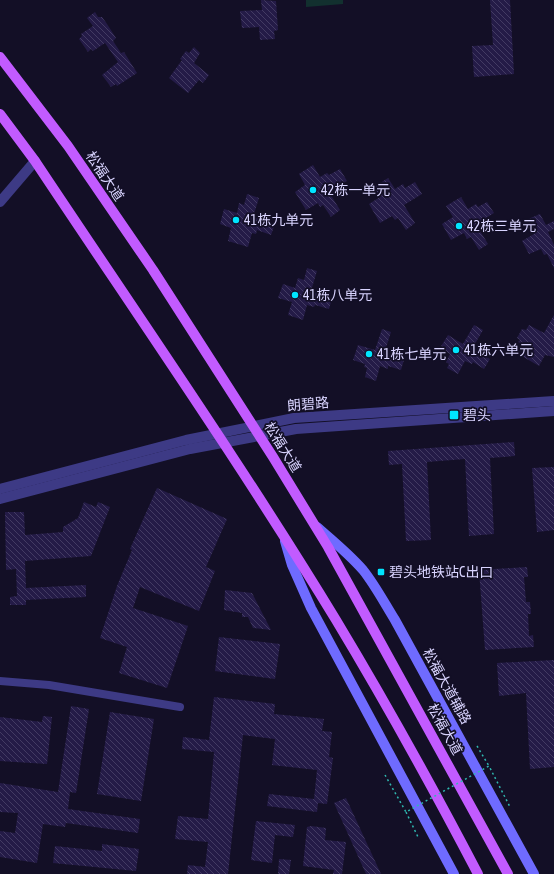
<svg xmlns="http://www.w3.org/2000/svg" width="554" height="874" viewBox="0 0 554 874" font-family="'Asap Condensed','Noto Sans SC',sans-serif">
  <style>
    .green { fill: #12302f }
    .building { fill: url(#building-back-hatch) }
    .lines { fill: none; stroke-linecap: round; stroke-linejoin: round }
    .path { stroke: #2fb8b0; stroke-width: 1.5; stroke-dasharray: 2 3; stroke-linecap: butt }
    .minor { stroke: #3d3a85; stroke-width: 8 }
    .tertiary { stroke: #3d3a85; stroke-width: 10 }
    .secondary { stroke: #6f6bff; stroke-width: 10 }
    .primary { stroke: #c25bff; stroke-width: 10 }
    .path-bridge { stroke: #2fb8b0; stroke-width: 1.5; stroke-dasharray: 2 3; stroke-linecap: butt }
    .poi-dot { fill: #00e5ff; stroke: #130f26; stroke-width: 1.5 }
    .labels { text-anchor: middle; dominant-baseline: central; stroke-width: 3.5; stroke-linejoin: round; paint-order: stroke }
    .street-label { font-size: 14px; fill: #d9d4ff; stroke: #130f26 }
    .poi-label { font-size: 14px; fill: #d9d4ff; stroke: #130f26; text-anchor: start }
  </style>
  <defs>
    <pattern id="building-back-hatch" width="6" height="6" patternUnits="userSpaceOnUse"><rect width="6" height="6" fill="#241b47"/><path d="M-1 5l2 2M0 0l6 6M5-1l2 2" fill="none" stroke="#433b63"/></pattern>
  </defs>
  <rect width="100%" height="100%" fill="#130f26"/>
  <!-- green -->
  <polygon class="green" points="306,0 343,0 343,4 306,7"/>
  <!-- building -->
  <g class="building">
    <polygon points="261,0 276,1 278,30 274,31 275,39 260,40 259,27 242,28 240,11 262,10"/>
    <polygon points="490,0 510,0 514,74 474,77 472,46 493,45"/>
    <polygon points="95,12 98,17 102,17 107,24 116,38 113,41 121,53 124,52 137,73 117,86 116,84 111,87 102,75 118,62 105,43 93,51 91,49 88,52 79,39 82,36 81,34 93,26 87,18"/>
    <polygon points="194,47 200,53 194,63 209,75 203,83 199,80 188,93 169,78 182,60 180,59 186,51 189,53"/>
    <polygon points="313,165 320,177 327,173 329,175 340,169 347,181 329,192 340,210 331,217 323,205 320,207 318,203 306,210 295,192 305,185 299,174"/>
    <polygon points="388,178 395,189 403,184 405,188 415,182 422,194 404,205 415,223 406,230 398,218 395,220 392,216 380,223 369,204 380,197 374,187"/>
    <polygon points="247,194 259,198 253,217 275,224 271,235 257,230 256,234 252,233 248,247 228,241 231,228 220,224 224,209 237,213 239,203 244,205"/>
    <polygon points="461,197 468,209 476,204 478,207 487,202 494,213 476,224 488,244 479,250 471,237 467,239 464,233 451,240 442,224 453,217 446,206"/>
    <polygon points="540,214 546,225 554,221 554,229 548,232 554,245 554,268 547,254 544,255 541,249 529,254 522,241 534,234 526,220"/>
    <polygon points="307,268 317,271 311,291 332,298 329,309 315,305 314,307 307,305 303,320 288,315 292,302 278,298 283,284 295,288 298,278 304,280"/>
    <polygon points="554,315 554,357 545,355 539,366 520,355 525,346 518,342 520,340 517,338 522,329 526,330 529,325 544,333"/>
    <polygon points="474,325 483,330 472,349 490,359 484,369 473,362 472,364 465,361 458,374 447,368 449,364 446,362 450,354 440,348 448,335 463,344"/>
    <polygon points="382,329 391,332 384,354 404,360 401,370 388,366 388,369 380,366 376,381 365,377 367,368 364,367 365,364 353,360 358,345 375,350"/>
    <polygon points="514,442 515,456 490,458 494,534 469,536 465,459 427,462 431,540 406,541 402,464 389,465 388,451"/>
    <polygon points="554,467 554,530 537,532 532,468"/>
    <polygon points="157,488 227,519 206,567 215,571 199,611 140,587 133,608 188,626 167,688 119,673 127,647 100,638 117,586 132,550 130,549"/>
    <polygon points="84,502 96,507 98,502 110,507 91,556 25,561 26,588 86,585 86,597 26,600 26,605 10,605 10,597 17,596 16,569 6,570 5,512 24,512 25,535 63,532 63,527 78,518"/>
    <polygon points="527,567 528,577 524,577 526,602 530,602 531,614 528,614 529,636 533,635 534,647 485,650 479,570"/>
    <polygon points="225,590 252,593 271,630 253,628 248,617 242,617 242,613 224,610"/>
    <polygon points="219,637 280,644 275,679 215,671"/>
    <polygon points="554,660 554,767 530,769 526,693 499,696 497,663"/>
    <polygon points="214,697 275,704 274,714 324,719 322,731 332,732 329,757 333,758 327,804 318,803 317,812 267,806 269,794 314,799 317,770 272,765 275,739 243,735 228,874 187,874 188,865 205,867 208,842 175,839 178,816 208,819 214,752 182,749 183,737 209,740"/>
    <polygon points="71,706 89,709 76,793 70,792 68,809 140,819 138,833 66,823 65,827 43,824 37,863 0,857 0,831 15,833 18,813 0,812 0,783 58,792"/>
    <polygon points="110,712 154,719 141,801 97,794"/>
    <polygon points="43,716 52,717 47,764 0,761 0,717 42,722"/>
    <polygon points="346,798 381,874 366,874 334,803"/>
    <polygon points="256,821 295,825 293,837 275,835 272,863 251,860"/>
    <polygon points="311,826 326,828 325,840 346,842 342,874 333,874 334,870 303,866 307,827"/>
    <polygon points="102,844 139,849 136,871 53,863 55,846 102,851"/>
    <polygon points="279,859 291,860 289,874 278,874"/>
  </g>
  <g class="lines">
    <!-- path -->
    <g class="path">
      <polyline points="477,746 489,766"/>
      <polyline points="406,812 418,837"/>
    </g>
    <!-- minor -->
    <polyline class="minor" points="0,681 49,685 180,707"/>
    <!-- tertiary -->
    <g class="tertiary">
      <polyline points="0,202 35,161"/>
      <polyline points="0,489 186,440 294,418 554,401"/>
      <polyline points="0,499 190,449 296,429 554,411"/>
    </g>
    <!-- secondary -->
    <g class="secondary">
      <path d="M317,527C333,541 349,554 363,570C375,585 385,604 395,620L534,874"/>
      <polyline points="285,541 292,565 311,608 454,874"/>
    </g>
    <!-- primary -->
    <g class="primary">
      <polyline points="0,57 68,146 153,270 273,457 328,547 508,874"/>
      <path d="M0,114L35,161C136,313 241,464 336,620C386,703 433,788 478,874"/>
    </g>
    <!-- path-bridge -->
    <polyline class="path-bridge" points="385,775 406,812 489,766 510,807"/>
  </g>
  <!-- markers -->
  <g class="poi-dot">
    <circle cx="313" cy="190" r="4"/>
    <circle cx="236" cy="220" r="4"/>
    <circle cx="459" cy="226" r="4"/>
    <circle cx="295" cy="295" r="4"/>
    <circle cx="456" cy="350" r="4"/>
    <circle cx="369" cy="354" r="4"/>
    <rect x="449" y="410" width="10" height="10" rx="2"/>
    <rect x="377" y="568" width="8" height="8" rx="2"/>
  </g>
  <g class="labels">
    <!-- street labels -->
    <g class="street-label">
      <text transform="translate(105 176) rotate(56)">松福大道</text>
      <text transform="translate(308 404) rotate(-5)">朗碧路</text>
      <text transform="translate(283 447) rotate(58)">松福大道</text>
      <text transform="translate(447 686) rotate(61)">松福大道辅路</text>
      <text transform="translate(445 729) rotate(61)">松福大道</text>
    </g>
    <!-- poi labels -->
    <g class="poi-label">
      <text x="321" y="190">42栋一单元</text>
      <text x="244" y="220">41栋九单元</text>
      <text x="467" y="226">42栋三单元</text>
      <text x="303" y="295">41栋八单元</text>
      <text x="464" y="350">41栋六单元</text>
      <text x="377" y="354">41栋七单元</text>
      <text x="463" y="415">碧头</text>
      <text x="389" y="572">碧头地铁站C出口</text>
    </g>
  </g>
</svg>
